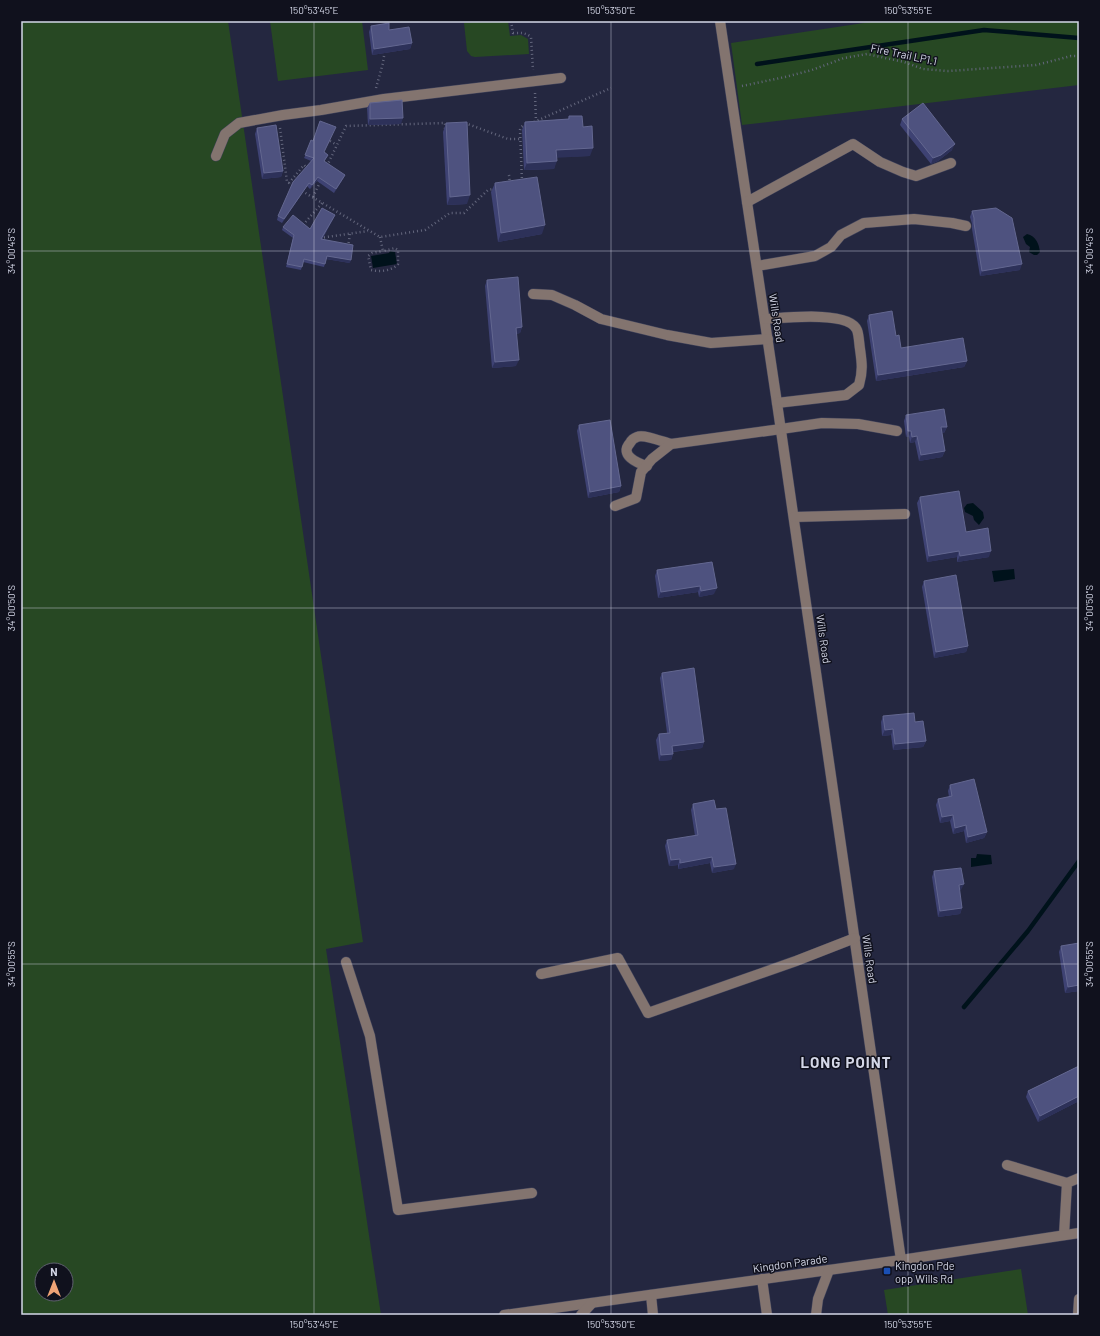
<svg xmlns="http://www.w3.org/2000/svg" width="1100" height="1336" viewBox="0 0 1100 1336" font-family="Barlow,sans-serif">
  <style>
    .green { fill: #274823; fill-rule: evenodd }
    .water { fill: #00121b }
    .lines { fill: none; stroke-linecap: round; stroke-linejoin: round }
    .stream { stroke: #00121b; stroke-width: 4.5 }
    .minor-casing { stroke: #40435b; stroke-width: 11 }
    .path { stroke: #64677d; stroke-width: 2.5; stroke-dasharray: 1 3; stroke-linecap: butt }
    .minor { stroke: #83746f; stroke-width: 10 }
    .wall { fill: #3e4273 }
    .shaded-wall { fill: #2d3159 }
    .building { fill: #4e527f; stroke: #636790 }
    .ticks { fill: none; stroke: #d4d7e7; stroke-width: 1; stroke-opacity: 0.45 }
    .transit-dot { fill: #1a4fb4; stroke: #10111d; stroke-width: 1.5 }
    .labels { text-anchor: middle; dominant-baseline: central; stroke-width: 3; stroke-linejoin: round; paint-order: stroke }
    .street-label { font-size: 11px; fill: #d4d7e7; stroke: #10111d }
    .poi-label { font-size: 11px; fill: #d4d7e7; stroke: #10111d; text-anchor: start }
    .district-label { font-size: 15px; font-weight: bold; letter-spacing: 1px; fill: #d4d7e7; stroke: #10111d }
    .neatline { fill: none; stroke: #d4d7e7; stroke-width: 1.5 }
    .ticks-label { font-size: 10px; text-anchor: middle; fill: #d4d7e7 }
  </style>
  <rect width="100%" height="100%" fill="#242740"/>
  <!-- green -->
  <g class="green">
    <path d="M21,21H228L363,942L326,949L381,1315H21ZM42,1270H66V1294H42Z"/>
    <polygon points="270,21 362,21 368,70 278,81"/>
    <polygon points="485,21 508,21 510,36 521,35 528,39 529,54 475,57 471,56 467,51 464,23"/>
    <polygon points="877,21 1079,21 1079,85 742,125 731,43"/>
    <polygon points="1021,1269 1028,1315 888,1315 884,1290"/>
  </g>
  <!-- water -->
  <g class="water">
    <path d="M1027,234C1036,236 1039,244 1040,252L1037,255H1034L1029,252L1030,247L1026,244L1023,237Z"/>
    <polygon points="390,251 395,252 397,264 373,268 371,256 389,253"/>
    <polygon points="973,503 983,512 984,518 979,525 974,520 973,516 965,512 964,508 967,504"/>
    <polygon points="1014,569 1015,579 994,582 992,571"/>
    <polygon points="977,854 991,855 992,864 971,867 971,858 976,858"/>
  </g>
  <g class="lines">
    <!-- stream -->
    <g class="stream">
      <polyline points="757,64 984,30 1079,38"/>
      <polyline points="964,1007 1028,931 1079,861"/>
    </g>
    <defs>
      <g id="minor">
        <polyline points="720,21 777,403 901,1260"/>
        <polyline points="216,156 225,134 239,123 283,115 321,110 384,99 561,78"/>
        <polyline points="747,202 853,144 880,162 903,172 916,176 951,163"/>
        <polyline points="757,266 815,256 831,247 841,235 864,223 914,219 952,223 966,226"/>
        <polyline points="533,294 552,295 575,305 601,319 667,335 711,343 768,339"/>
        <path d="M765,319C783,318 849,310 857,330C859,335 859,343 860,349C862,363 863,371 859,385L846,395L777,403"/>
        <path d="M647,466C637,463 619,455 630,443C631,441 634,438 637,437C644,434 663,442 671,444"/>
        <polyline points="615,506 636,498 641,472 652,459 671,444 781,429 822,423 858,424 897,431"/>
        <polyline points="794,517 905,514"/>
        <polyline points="346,962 370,1036 398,1210 532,1193"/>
        <polyline points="541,974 618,958 648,1013 796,961 855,938"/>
        <polyline points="1007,1165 1067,1183"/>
        <polyline points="1064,1235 1067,1183 1079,1178"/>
        <polyline points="762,1279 767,1315"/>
        <polyline points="651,1295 653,1315"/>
        <polyline points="504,1315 901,1260 1079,1233"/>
        <polyline points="581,1315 592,1303"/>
        <polyline points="816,1315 818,1299 829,1270"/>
        <polyline points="1078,1315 1079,1299"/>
      </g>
    </defs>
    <!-- minor casing -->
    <use href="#minor" class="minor-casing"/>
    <!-- path -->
    <g class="path">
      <path d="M511,21L513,33C520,33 525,32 531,37L533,70"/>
      <polyline points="742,86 785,77 812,70 844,58 867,54 904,62 923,69 948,71 1036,65 1071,56 1079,56"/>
      <polyline points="376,88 383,63 384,56"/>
      <polyline points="535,93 536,122"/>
      <polyline points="534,122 611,88"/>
      <polyline points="465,123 508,139 520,139"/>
      <polyline points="280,128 287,182 294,186"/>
      <polyline points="330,141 337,145"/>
      <polyline points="327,166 346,126 445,123 445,129"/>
      <polyline points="509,175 510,184"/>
      <polyline points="522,182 520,130 521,127 526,124"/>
      <polyline points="289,183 304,165 307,168"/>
      <polyline points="302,191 380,237 425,230 450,213 464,213 488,190 494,189"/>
      <polyline points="313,197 321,180"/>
      <polyline points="303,225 322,203"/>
      <path d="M380,237L383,251L395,248L398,250V264C392,271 380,272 371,270L368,256L372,253L383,251"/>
      <polyline points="320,238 368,231"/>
      <polyline points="348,247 350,234"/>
    </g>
    <!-- minor -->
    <use href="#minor" class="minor"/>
  </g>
  <!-- wall -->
  <g class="wall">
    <polygon points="371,26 389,30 412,43 410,49 372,55 369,32"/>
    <polygon points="370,103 401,124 368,125 367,108"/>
    <polygon points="569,116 590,156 557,157 554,169 524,170 522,130 525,122 568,119"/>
    <polygon points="902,119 952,150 938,161 931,164 900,125"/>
    <polygon points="446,123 467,204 447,205 443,132"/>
    <polygon points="257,128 283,171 281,177 262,179 255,134"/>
    <polygon points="313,141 328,155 324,162 345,175 343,179 334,193 317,181 310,189 307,186 282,223 277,220 278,216 311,161 304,158"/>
    <polygon points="495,183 542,234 498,242 491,192"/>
    <polygon points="972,211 1020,270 980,276 972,229 972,224 970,217"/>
    <polygon points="335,215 322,240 350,263 326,259 324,267 303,262 301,270 286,267 293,238 282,230 283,227 310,229"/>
    <polygon points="487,280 522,327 520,333 516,334 516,366 492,368 485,286"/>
    <polygon points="869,315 896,336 901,348 967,361 964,367 876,381 867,321"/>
    <polygon points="906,415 947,427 944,433 942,433 945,451 942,457 919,461 915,442 910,443 909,437 906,437 904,421"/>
    <polygon points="579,425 621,486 619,492 588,498 577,431"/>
    <polygon points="920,497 989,557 957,562 957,557 927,562 917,503"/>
    <polygon points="712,562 714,594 699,597 698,592 658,598 655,576 657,570"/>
    <polygon points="924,581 968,646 966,652 934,658 922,587"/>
    <polygon points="662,673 704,742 702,748 673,752 673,754 671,760 659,761 656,740 659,734 667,733 660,678"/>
    <polygon points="883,716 915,722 926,741 923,747 893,750 891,735 882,736 881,722"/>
    <polygon points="950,785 987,832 984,838 966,843 964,831 953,834 950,821 940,823 936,805 938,799 949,797 948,791"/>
    <polygon points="693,804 716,809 734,869 712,873 710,863 678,869 678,865 669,866 665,846 667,840 695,836 691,810"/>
    <polygon points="934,871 961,890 959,890 962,908 960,914 938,917 932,877"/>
    <polygon points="1061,946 1079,991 1065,993 1059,952"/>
    <polygon points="1079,1066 1079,1101 1038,1122 1026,1097 1028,1091"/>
  </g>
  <!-- shaded-wall -->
  <g class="shaded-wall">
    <polygon points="412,43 410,49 372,55 374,49"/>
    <polygon points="403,118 401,124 368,125 370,119"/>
    <polygon points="955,144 952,150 938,161 931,164 933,158"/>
    <polygon points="593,148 590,156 553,158 556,150"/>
    <polygon points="557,161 554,169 524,170 527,163"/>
    <polygon points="283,171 281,177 262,179 264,173"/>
    <polygon points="345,175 343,179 334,193 336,189"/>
    <polygon points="318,177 317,181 310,189 312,185"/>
    <polygon points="309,183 307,186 282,223 284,219"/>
    <polygon points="470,195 467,204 447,205 450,197"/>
    <polygon points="335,215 334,218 320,242 321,239"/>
    <polygon points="545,225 542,234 498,242 501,233"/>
    <polygon points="327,256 351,260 350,263 326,259"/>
    <polygon points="1022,264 1020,270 980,276 982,271"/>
    <polygon points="522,327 520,333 513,334 516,328"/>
    <polygon points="519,360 516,366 492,368 495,362"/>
    <polygon points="967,361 964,367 876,381 878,375"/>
    <polygon points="941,427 947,427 944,433 939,433"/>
    <polygon points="908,431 911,431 909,437 906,437"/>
    <polygon points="917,436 915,442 910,443 912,437"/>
    <polygon points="945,451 942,457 919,461 921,455"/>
    <polygon points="621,486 619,492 588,498 590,492"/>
    <polygon points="959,551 957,557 927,562 929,556"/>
    <polygon points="991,551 989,557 957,562 960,556"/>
    <polygon points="700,586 698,592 658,598 661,592"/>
    <polygon points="717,588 714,594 699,597 701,591"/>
    <polygon points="968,646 966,652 934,658 936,652"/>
    <polygon points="893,729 891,735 882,736 885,730"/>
    <polygon points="926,741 923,747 893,750 895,744"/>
    <polygon points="704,742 702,748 670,752 672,746"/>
    <polygon points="673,754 671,760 659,761 661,755"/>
    <polygon points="953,815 950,821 940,823 942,817"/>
    <polygon points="966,825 964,831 953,834 955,828"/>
    <polygon points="987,832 984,838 966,843 968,837"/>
    <polygon points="712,857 710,863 678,869 680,863"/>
    <polygon points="680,859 678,865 669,866 671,860"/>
    <polygon points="736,864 734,869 712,873 714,867"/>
    <polygon points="964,884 961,890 956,891 959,885"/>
    <polygon points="962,908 960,914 938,917 940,911"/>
    <polygon points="1079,985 1079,991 1065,993 1068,987"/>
    <polygon points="1079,1096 1079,1101 1038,1122 1040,1116"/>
  </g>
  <!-- building -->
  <g class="building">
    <polygon points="389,23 389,30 409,27 412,43 374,49 371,26"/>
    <polygon points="402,100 403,118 370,119 370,103"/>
    <polygon points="923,103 955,144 941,155 933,158 902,119"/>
    <polygon points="569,116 582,116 583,127 592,126 593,148 556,150 557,161 527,163 525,122 569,119"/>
    <polygon points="320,121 336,127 324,152 328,155 324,161 345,175 336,189 318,177 312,185 309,183 284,219 278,216 293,182 314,158 305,155 311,140 313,141"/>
    <polygon points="467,122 470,195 450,197 446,123"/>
    <polygon points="276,125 283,171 264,173 257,128"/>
    <polygon points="537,177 545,225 501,233 495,183"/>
    <polygon points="322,208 335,215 321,239 353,245 351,260 327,256 325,264 304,259 302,267 287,264 294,235 283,227 293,215 310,229"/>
    <polygon points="996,208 1012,218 1022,264 982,271 974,223 974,218 972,211"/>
    <polygon points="518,277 522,327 516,328 519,360 495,362 487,280"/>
    <polygon points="892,311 896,336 899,335 901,348 963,338 967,361 878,375 869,315"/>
    <polygon points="944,409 947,427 941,427 945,451 921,455 917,436 912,437 911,431 908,431 906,415"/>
    <polygon points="610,420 621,486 590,492 579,425"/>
    <polygon points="959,491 966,532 988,528 991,551 960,556 959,551 929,556 920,497"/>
    <polygon points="712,562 717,588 701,591 700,586 661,592 657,570"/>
    <polygon points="956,575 968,646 936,652 924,581"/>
    <polygon points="694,668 704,742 672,746 673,754 661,755 659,734 670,733 662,673"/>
    <polygon points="914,713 915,722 923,721 926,741 895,744 893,729 885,730 883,716"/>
    <polygon points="974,779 987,832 968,837 966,825 955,828 953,815 942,817 938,799 952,796 950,785"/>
    <polygon points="714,800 716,809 726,808 736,864 714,867 712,857 680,863 680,859 671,860 667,840 698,835 693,804"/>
    <polygon points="961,868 964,884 959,885 962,908 940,911 934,871"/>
    <polygon points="1079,943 1079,985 1068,987 1061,946"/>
    <polygon points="1079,1066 1079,1096 1040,1116 1028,1091"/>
  </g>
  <!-- ticks -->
  <path class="ticks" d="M314,21V1315M611,21V1315M908,21V1315M21,251H1079M21,608H1079M21,964H1079"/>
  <!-- markers -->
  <rect class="transit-dot" x="883" y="1267" width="8" height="8" rx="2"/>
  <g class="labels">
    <!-- street labels -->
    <g class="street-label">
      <text transform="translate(904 54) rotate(12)">Fire Trail LP1.1</text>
      <text transform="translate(777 318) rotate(81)">Wills Road</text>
      <text transform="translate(824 639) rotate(82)">Wills Road</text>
      <text transform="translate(870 959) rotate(82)">Wills Road</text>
      <text transform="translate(790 1263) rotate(-8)">Kingdon Parade</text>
    </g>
    <!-- poi labels -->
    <g class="poi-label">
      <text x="895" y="1265">Kingdon Pde<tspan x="895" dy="13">opp Wills Rd</tspan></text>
    </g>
    <!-- district labels -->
    <g class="district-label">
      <text x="846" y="1062">LONG POINT</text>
    </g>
  </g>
  <!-- border -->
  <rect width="1100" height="1336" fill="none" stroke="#10111d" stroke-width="44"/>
  <!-- north arrow -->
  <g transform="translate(54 1282)"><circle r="19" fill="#10111d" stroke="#5e606e"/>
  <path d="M0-3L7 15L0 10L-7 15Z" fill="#efa376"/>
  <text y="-6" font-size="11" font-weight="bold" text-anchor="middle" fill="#d4d7e7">N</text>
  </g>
  <rect x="22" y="22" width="1056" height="1292" class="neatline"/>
  <g class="ticks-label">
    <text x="314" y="14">150°53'45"E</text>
    <text x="611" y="14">150°53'50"E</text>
    <text x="908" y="14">150°53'55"E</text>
    <text transform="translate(11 251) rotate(-90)" y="4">34°00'45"S</text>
    <text transform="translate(1089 251) rotate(-90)" y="4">34°00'45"S</text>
    <text transform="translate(11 608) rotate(-90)" y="4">34°00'50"S</text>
    <text transform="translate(1089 608) rotate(-90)" y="4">34°00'50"S</text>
    <text transform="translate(11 964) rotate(-90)" y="4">34°00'55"S</text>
    <text transform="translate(1089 964) rotate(-90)" y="4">34°00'55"S</text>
    <text x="314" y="1328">150°53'45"E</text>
    <text x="611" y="1328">150°53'50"E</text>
    <text x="908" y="1328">150°53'55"E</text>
  </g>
</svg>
